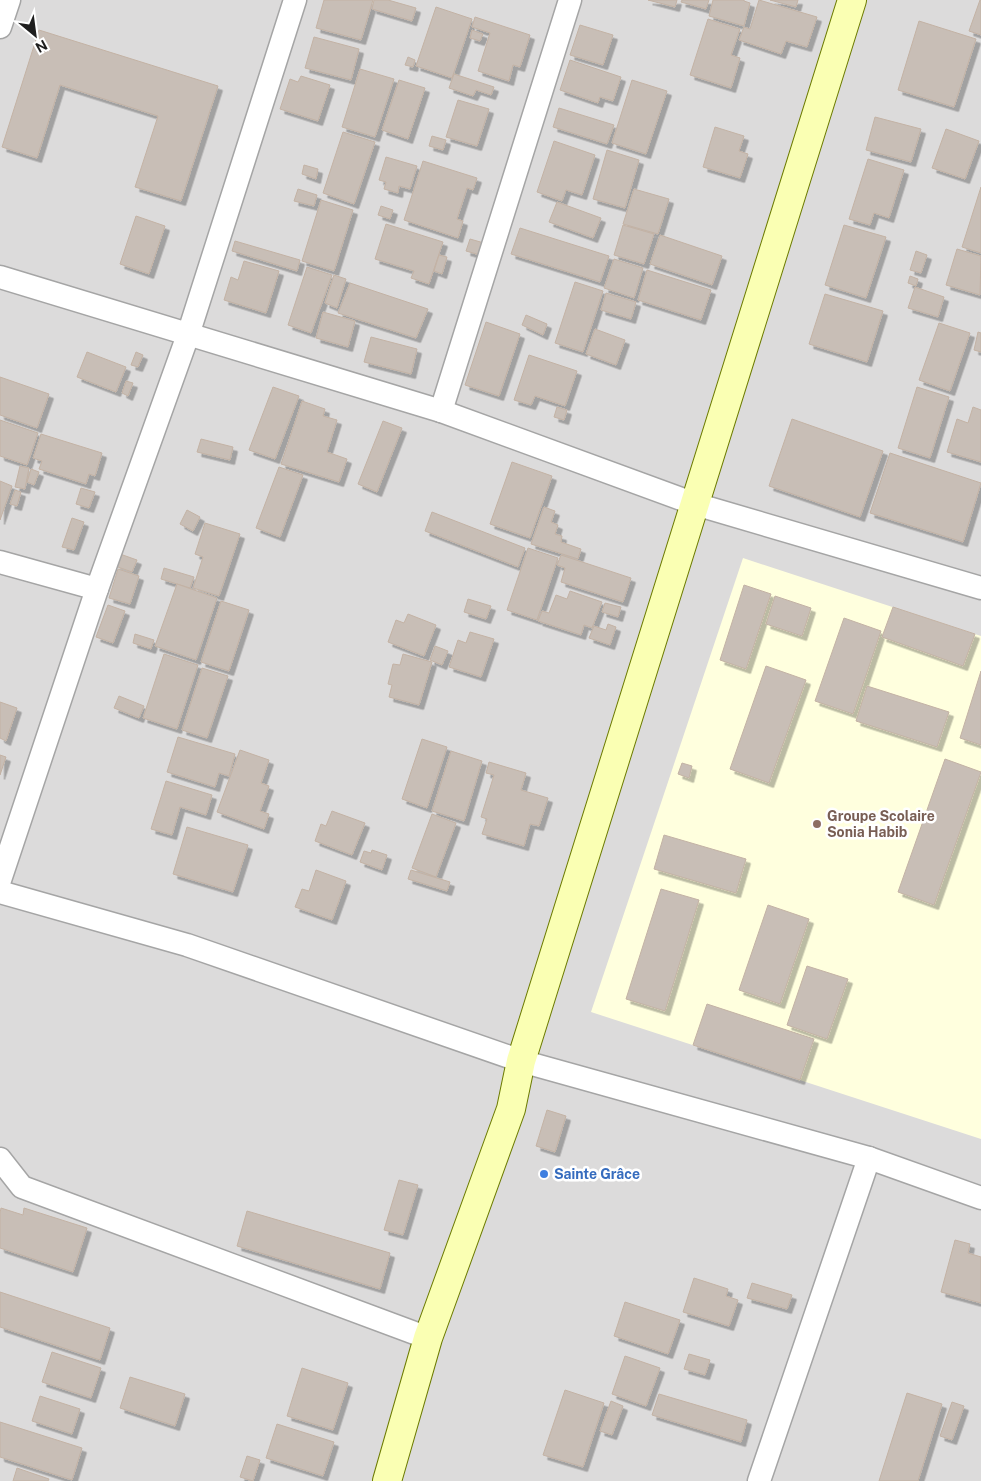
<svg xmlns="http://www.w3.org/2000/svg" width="981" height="1481" viewBox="0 0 981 1481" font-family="'Public Sans',sans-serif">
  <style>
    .residential { fill: #dcdbdb }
    .education { fill: #ffffde }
    .building { fill: #c8beb6; stroke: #c3b2a4; filter: url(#shadow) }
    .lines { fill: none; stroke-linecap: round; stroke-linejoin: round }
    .street-casing { stroke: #a5a5a5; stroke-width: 25 }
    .secondary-casing { stroke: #6c7b00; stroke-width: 30 }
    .street { stroke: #fff; stroke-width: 22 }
    .secondary { stroke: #faffb3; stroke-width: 28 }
    .education-dot { fill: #8d6e63; stroke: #fff; stroke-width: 2 }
    .shop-dot { fill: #3f7fe0; stroke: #fff; stroke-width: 2 }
    .labels { text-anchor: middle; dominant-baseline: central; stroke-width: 5; stroke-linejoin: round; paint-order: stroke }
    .education-label { font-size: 14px; font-weight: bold; fill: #785e54; stroke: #fff; text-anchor: start }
    .shop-label { font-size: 14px; font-weight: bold; fill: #366cbe; stroke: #fff; text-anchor: start }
  </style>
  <defs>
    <filter id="shadow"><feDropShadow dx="4.5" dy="4.5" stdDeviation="0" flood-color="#0004"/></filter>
  </defs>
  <rect width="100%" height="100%" fill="#f0ece3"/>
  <!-- residential -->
  <rect class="residential" x="0" y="0" width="981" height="1481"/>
  <!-- education -->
  <polygon class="education" points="743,558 981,636 981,1139 591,1012"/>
  <!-- building -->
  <g class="building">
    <polygon points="324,0 373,0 361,40 316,28"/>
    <polygon points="374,0 388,0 416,8 412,21 372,9"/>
    <polygon points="648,0 677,0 675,7"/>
    <polygon points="682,0 709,0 706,9 681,2"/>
    <polygon points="713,0 744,0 744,1 750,3 744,26 709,16"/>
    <polygon points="759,0 817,17 807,47 786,41 781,54 739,40 744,27 750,29"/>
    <polygon points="770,0 798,0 796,7"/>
    <polygon points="980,0 981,0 981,35 969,31"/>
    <polygon points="436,7 472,19 452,78 416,66"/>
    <polygon points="475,17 530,35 520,67 513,65 509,81 478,71 490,33 472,27"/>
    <polygon points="708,19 740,29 731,55 740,58 731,88 690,75"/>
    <polygon points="919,21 976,39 954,107 898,90"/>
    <polygon points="580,25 613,35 603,65 570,55"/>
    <polygon points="39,30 218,86 181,201 135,187 158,116 60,85 37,158 2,147"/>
    <polygon points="472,30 483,34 480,41 470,38"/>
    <polygon points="314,37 359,49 351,80 305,68"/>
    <polygon points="408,57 415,60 413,67 405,65"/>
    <polygon points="570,60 621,77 613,101 600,97 598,103 560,90"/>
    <polygon points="360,69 394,79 375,137 342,127"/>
    <polygon points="454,74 494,87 491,95 476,90 473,96 449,88"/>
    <polygon points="301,76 330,85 318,121 280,109 290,79 298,82"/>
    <polygon points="399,80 425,88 408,139 382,130"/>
    <polygon points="632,80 667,91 646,154 612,143"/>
    <polygon points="458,100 489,109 477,146 446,137"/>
    <polygon points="559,108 614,125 607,144 553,127"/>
    <polygon points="875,117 921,129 911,162 866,150"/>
    <polygon points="715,127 744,136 739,151 748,154 740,178 703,167"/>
    <polygon points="946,129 979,141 965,179 932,168"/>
    <polygon points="343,132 375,142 354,204 323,193"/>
    <polygon points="432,136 446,140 443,150 429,146"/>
    <polygon points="554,141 595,155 582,195 566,190 562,201 537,192"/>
    <polygon points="607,150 639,160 625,208 593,199"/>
    <polygon points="386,157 417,166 410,189 399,186 398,193 384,189 386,182 379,180"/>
    <polygon points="868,159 904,170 889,218 874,213 870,225 849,219"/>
    <polygon points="423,161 477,178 473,190 467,188 457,219 463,221 458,238 404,220"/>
    <polygon points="304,165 318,169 316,179 302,174"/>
    <polygon points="981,187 981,253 962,247"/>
    <polygon points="298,189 317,195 314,206 294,201"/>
    <polygon points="634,189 669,199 658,234 623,224"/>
    <polygon points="321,200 353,210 334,271 302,261"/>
    <polygon points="557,202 601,218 593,238 549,222"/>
    <polygon points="381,206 393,210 390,219 378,215"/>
    <polygon points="136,216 165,226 149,274 120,264"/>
    <polygon points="386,224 443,242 429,284 411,278 414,271 375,259"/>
    <polygon points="623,225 654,234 644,264 614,255"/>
    <polygon points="844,225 886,237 866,298 825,285"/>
    <polygon points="520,228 609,256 600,282 511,254"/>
    <polygon points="660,235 722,256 712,285 650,264"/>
    <polygon points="470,239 484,243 480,255 466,251"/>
    <polygon points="235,241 300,260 297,271 232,251"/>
    <polygon points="957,249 981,256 980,295 946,285"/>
    <polygon points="916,251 927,255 921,273 910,270"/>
    <polygon points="439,255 447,257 442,274 434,271"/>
    <polygon points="614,259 643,268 634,298 604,288"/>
    <polygon points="244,261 279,271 266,313 224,300 231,277 238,280"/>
    <polygon points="307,267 332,275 311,333 288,325"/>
    <polygon points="647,270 711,290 701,320 638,300"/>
    <polygon points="334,275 346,279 337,308 325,303"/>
    <polygon points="910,276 918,279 916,286 908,283"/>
    <polygon points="575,282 603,291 583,352 555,343"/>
    <polygon points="350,283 428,309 416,338 338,313"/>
    <polygon points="915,287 944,297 938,317 908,308"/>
    <polygon points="606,293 636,302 631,319 601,310"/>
    <polygon points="825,294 883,311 867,362 809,344"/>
    <polygon points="323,312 355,321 348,347 316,338"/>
    <polygon points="526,315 547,324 543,335 522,325"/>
    <polygon points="486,322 520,334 499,396 465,385"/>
    <polygon points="939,323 970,333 950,391 919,380"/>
    <polygon points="595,329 625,340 616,365 586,354"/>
    <polygon points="978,332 981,333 981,352 974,350"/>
    <polygon points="371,337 417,349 411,374 364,362"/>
    <polygon points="87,352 126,367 116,392 77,377"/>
    <polygon points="136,352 143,355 138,367 131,365"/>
    <polygon points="529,355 577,371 565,406 535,396 531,405 514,400"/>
    <polygon points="0,377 49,394 37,428 0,415"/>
    <polygon points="126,381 133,383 128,396 122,393"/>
    <polygon points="273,387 299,396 275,459 249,450"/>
    <polygon points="917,387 949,397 930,458 898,448"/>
    <polygon points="302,401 325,409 323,416 337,420 327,452 347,459 339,482 281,464"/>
    <polygon points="557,407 567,410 564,420 554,417"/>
    <polygon points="973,407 981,410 981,462 947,452 957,419 968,423"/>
    <polygon points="792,419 883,451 860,517 769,486"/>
    <polygon points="0,420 38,433 27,465 0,456"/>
    <polygon points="383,421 402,428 377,492 358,484"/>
    <polygon points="41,434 102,453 95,476 89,474 86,484 39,469 42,461 33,458"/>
    <polygon points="201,439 233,447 230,460 197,452"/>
    <polygon points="890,453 981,483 963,542 870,513"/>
    <polygon points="512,462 552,476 530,538 490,524"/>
    <polygon points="20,466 29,468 25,489 15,487"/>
    <polygon points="279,467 303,475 280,537 256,528"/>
    <polygon points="31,469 39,472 34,485 27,482"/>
    <polygon points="0,481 12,486 0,520"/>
    <polygon points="81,488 95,492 89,508 76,504"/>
    <polygon points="15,490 21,492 17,506 10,504"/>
    <polygon points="544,507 555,511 551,522 558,525 555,534 562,536 561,542 581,549 578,559 531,544"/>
    <polygon points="187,510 200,517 193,531 180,524"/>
    <polygon points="432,512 525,548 518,567 425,531"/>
    <polygon points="72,518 84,522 74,550 62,547"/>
    <polygon points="205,523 240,534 219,596 193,588 203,557 195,554"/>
    <polygon points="528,548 558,558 537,620 507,610"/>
    <polygon points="120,554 137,560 132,572 115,566"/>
    <polygon points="561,555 631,578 623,602 561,582 565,568 557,565"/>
    <polygon points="164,568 194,577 190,588 161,579"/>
    <polygon points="118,569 139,576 130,604 109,598"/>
    <polygon points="177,584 217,598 196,660 155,646"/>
    <polygon points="744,585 771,594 746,669 720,660"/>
    <polygon points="570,591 602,602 592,628 584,625 581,635 538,621 542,611 549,613 556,595 567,599"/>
    <polygon points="775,596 811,608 802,636 766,624"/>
    <polygon points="468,599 491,606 486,619 464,612"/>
    <polygon points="221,601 249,610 229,671 201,662"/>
    <polygon points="605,603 621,607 618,617 602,612"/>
    <polygon points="108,605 125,611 113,643 96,637"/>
    <polygon points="893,607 975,634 963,666 882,637"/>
    <polygon points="408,614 436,625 424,656 388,642 396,620 404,623"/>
    <polygon points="844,618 881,631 853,714 815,701"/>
    <polygon points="608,624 616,627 610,645 589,638 594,626 606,630"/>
    <polygon points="470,632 494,639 481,677 449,667 458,640 466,643"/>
    <polygon points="135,634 154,640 151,649 133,643"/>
    <polygon points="435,646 448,651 442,665 430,660"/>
    <polygon points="164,654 198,665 177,729 143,718"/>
    <polygon points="403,654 432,662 419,705 389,697 392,685 388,684 393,664 400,665"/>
    <polygon points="766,666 806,680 769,783 730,769"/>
    <polygon points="202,668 228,676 207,738 182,730"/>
    <polygon points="981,671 981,745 960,738"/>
    <polygon points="867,686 949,712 937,747 856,721"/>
    <polygon points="119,696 144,706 139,718 114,708"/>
    <polygon points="0,702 17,708 6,741 0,738"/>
    <polygon points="178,737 235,754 229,776 219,773 215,787 167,772"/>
    <polygon points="422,739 447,747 427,808 402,799"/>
    <polygon points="240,750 269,760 261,783 269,786 260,811 269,814 264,829 217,812"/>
    <polygon points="451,751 482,761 464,821 432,811"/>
    <polygon points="0,755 6,757 0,775"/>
    <polygon points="945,759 981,772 934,905 898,892"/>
    <polygon points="489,762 526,773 521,790 548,798 539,826 530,824 524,846 482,834 487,819 481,817 494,775 486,773"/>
    <polygon points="682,763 692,766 689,778 678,774"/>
    <polygon points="166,781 212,795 206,815 180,807 172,835 151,829"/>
    <polygon points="332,811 365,823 352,855 315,841 321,824 326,826"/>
    <polygon points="432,814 456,823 436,877 412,868"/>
    <polygon points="187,827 248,845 233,892 173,874"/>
    <polygon points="664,835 746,859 736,893 654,869"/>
    <polygon points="372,850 387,855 382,870 360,862 364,851 371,853"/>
    <polygon points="316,870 346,881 332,920 295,907 302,889 309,891"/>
    <polygon points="411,870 450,882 447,891 408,879"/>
    <polygon points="661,889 699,900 665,1011 626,999"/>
    <polygon points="768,905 809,919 780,1004 739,990"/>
    <polygon points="807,966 848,979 827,1039 787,1025"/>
    <polygon points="707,1004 814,1039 800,1080 693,1045"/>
    <polygon points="547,1110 566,1116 555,1152 536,1146"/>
    <polygon points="399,1180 418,1185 403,1235 384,1230"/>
    <polygon points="1,1208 23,1215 24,1208 87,1228 73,1272 0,1248 0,1213"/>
    <polygon points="247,1211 390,1253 380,1289 237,1246"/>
    <polygon points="955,1240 970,1244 968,1253 981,1257 981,1303 941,1292"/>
    <polygon points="694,1278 728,1289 726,1296 738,1300 729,1326 683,1312"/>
    <polygon points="752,1283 792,1295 787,1309 747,1298"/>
    <polygon points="0,1292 110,1328 100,1360 0,1327"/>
    <polygon points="625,1302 680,1320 668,1354 614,1336"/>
    <polygon points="52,1352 101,1368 91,1398 42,1382"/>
    <polygon points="689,1354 710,1360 705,1375 684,1369"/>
    <polygon points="625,1356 660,1368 646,1406 612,1394"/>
    <polygon points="302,1368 348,1383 333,1430 287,1416"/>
    <polygon points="130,1377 185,1394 175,1426 120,1408"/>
    <polygon points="565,1390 604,1403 583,1467 543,1455"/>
    <polygon points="907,1393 942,1404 918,1481 879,1481"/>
    <polygon points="659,1394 747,1420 741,1442 652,1415"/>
    <polygon points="40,1396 80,1409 72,1434 32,1421"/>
    <polygon points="611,1401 623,1406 612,1435 600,1431"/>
    <polygon points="952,1402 964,1406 952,1440 940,1436"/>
    <polygon points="0,1422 82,1448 72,1480 0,1457"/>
    <polygon points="277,1424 334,1442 323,1476 266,1458"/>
    <polygon points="247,1456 260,1460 253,1481 240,1477"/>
    <polygon points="17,1468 49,1479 48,1481 13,1481"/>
  </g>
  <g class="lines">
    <defs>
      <g id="street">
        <polyline points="0,27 9,0"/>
        <polyline points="0,277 441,411 695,504 981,588"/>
        <polyline points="441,411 570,0"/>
        <polyline points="0,562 97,589"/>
        <polyline points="0,880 97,589 188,335 295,0"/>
        <polyline points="0,892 187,945 521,1061 869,1158 981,1198"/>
        <polyline points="0,1159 22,1187 428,1338"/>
        <polyline points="759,1481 869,1158"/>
      </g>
      <polyline id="secondary" points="387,1481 428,1338 511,1109 521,1061 852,0"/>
    </defs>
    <!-- street casing -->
    <use href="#street" class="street-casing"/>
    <!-- secondary casing -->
    <use href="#secondary" class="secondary-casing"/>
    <!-- street -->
    <use href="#street" class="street"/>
    <!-- secondary -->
    <use href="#secondary" class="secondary"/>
  </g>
  <!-- markers -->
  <circle class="education-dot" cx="817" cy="824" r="5"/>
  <circle class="shop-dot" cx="544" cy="1174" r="5"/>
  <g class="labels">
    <!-- education labels -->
    <g class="education-label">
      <text x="827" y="816">Groupe Scolaire<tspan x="827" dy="16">Sonia Habib</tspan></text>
    </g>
    <!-- shop labels -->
    <g class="shop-label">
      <text x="554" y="1174">Sainte Grâce</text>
    </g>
  </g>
  <!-- north arrow -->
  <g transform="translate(35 35) rotate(151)" stroke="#ffffff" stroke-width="4" paint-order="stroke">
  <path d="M0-4L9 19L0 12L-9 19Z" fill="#1e1e1e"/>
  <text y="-8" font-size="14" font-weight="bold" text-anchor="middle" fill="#1e1e1e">N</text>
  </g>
</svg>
